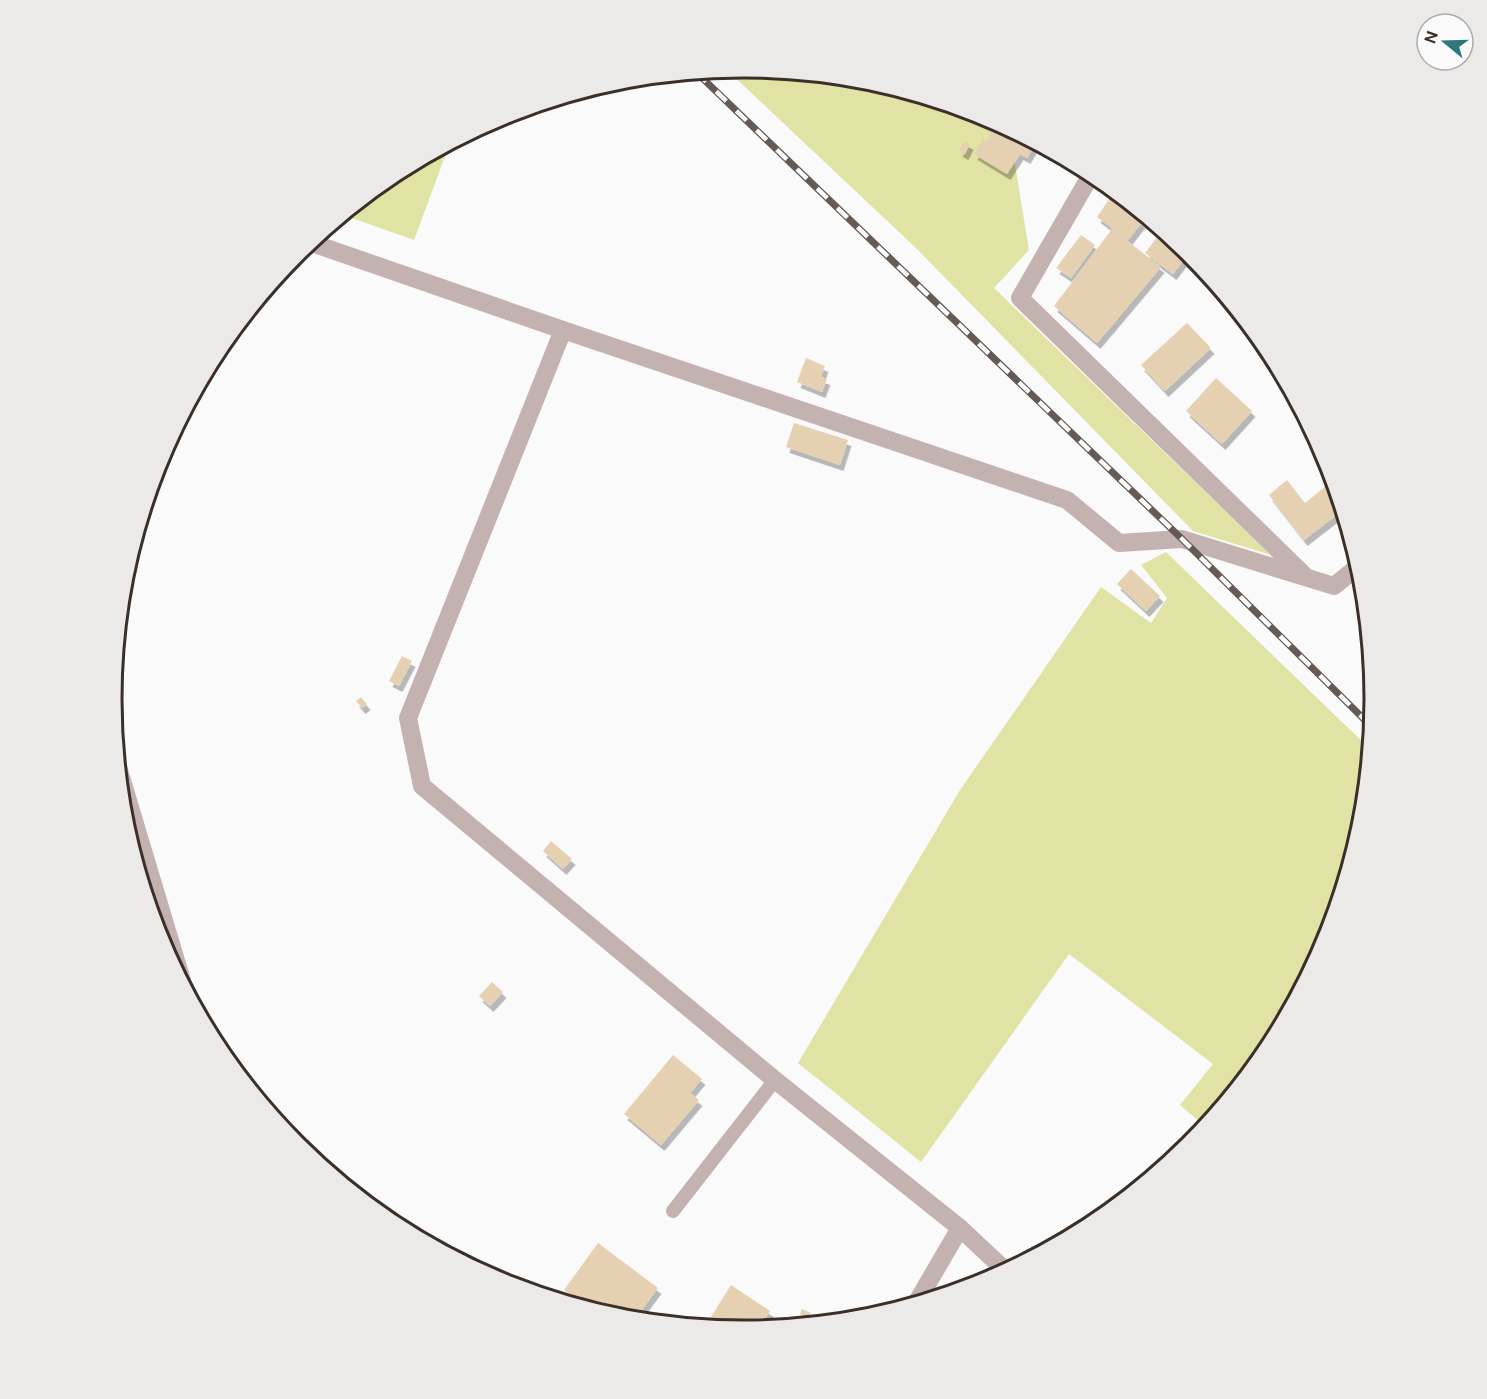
<svg xmlns="http://www.w3.org/2000/svg" width="1487" height="1399" viewBox="0 0 1487 1399" font-family="'DM Sans',sans-serif">
  <style>
    .green { fill: #e0e3a3 }
    .building { fill: #e5d1b2; filter: url(#shadow) }
    .lines { fill: none; stroke-linecap: round; stroke-linejoin: round }
    .service { stroke: #c4b2b1; stroke-width: 14 }
    .minor { stroke: #c4b2b1; stroke-width: 18 }
    .tertiary { stroke: #c4b2b1; stroke-width: 18 }
    .rail-casing { stroke: #655a54; stroke-width: 7 }
    .rail { stroke: #fafafa; stroke-width: 4.5; stroke-dasharray: 14; stroke-linecap: butt }
    .rim { fill: none; stroke: #3c2f27; stroke-width: 3 }
  </style>
  <defs>
    <filter id="shadow"><feDropShadow dx="3.5" dy="6" stdDeviation="0" flood-color="#0004"/></filter>
  </defs>
  <rect width="100%" height="100%" fill="#fafafa"/>
  <!-- green -->
  <g class="green">
    <polygon points="744,68 867,80 986,116 1009,128 1029,250 994,288 1271,555 1193,531 917,249 726,69"/>
    <polygon points="450,143 414,240 343,215 393,174"/>
    <polygon points="1166,552 1371,750 1363,823 1327,942 1269,1051 1206,1127 1180,1105 1213,1064 1069,954 921,1162 798,1063 960,790 1101,587 1151,623 1167,598 1141,565"/>
  </g>
  <!-- building -->
  <g class="building">
    <polygon points="997,122 1036,143 1027,158 1020,154 1007,174 974,154 983,139 986,141"/>
    <polygon points="965,141 970,144 965,154 959,151"/>
    <polygon points="1110,198 1142,222 1128,240 1097,217"/>
    <polygon points="1158,226 1190,252 1173,274 1145,253 1161,232 1156,228"/>
    <polygon points="1112,229 1161,267 1097,343 1054,306"/>
    <polygon points="1081,235 1095,245 1071,278 1056,268"/>
    <polygon points="1187,323 1211,348 1165,391 1141,365"/>
    <polygon points="806,358 825,366 821,377 827,379 822,392 797,382"/>
    <polygon points="1216,378 1252,411 1222,444 1186,411"/>
    <polygon points="794,423 848,440 840,465 786,447"/>
    <polygon points="1287,480 1305,503 1326,486 1343,510 1304,540 1269,495"/>
    <polygon points="1131,569 1160,596 1146,611 1117,584"/>
    <polygon points="402,656 412,661 399,686 389,681"/>
    <polygon points="361,697 367,704 362,708 356,701"/>
    <polygon points="551,841 572,859 563,869 543,851"/>
    <polygon points="492,982 503,992 490,1006 479,996"/>
    <polygon points="673,1055 702,1079 690,1093 699,1100 661,1145 624,1114"/>
    <polygon points="598,1243 658,1288 637,1316 622,1305 613,1317 591,1310 564,1290"/>
    <polygon points="731,1285 770,1311 758,1330 743,1331 704,1328"/>
    <polygon points="802,1309 811,1313 807,1318 800,1314"/>
  </g>
  <g class="lines">
    <!-- service -->
    <polyline class="service" points="673,1211 775,1080"/>
    <!-- minor -->
    <g class="minor">
      <polyline points="1092,173 1020,298 1304,575"/>
      <polyline points="309,242 563,330"/>
      <polyline points="960,1228 775,1080 422,786 408,718 563,330 1067,500 1119,543 1182,539 1334,586 1360,565"/>
      <polyline points="915,1305 960,1228 1007,1272"/>
    </g>
    <!-- tertiary -->
    <polyline class="tertiary" points="118,767 183,984"/>
    <defs>
      <polyline id="rail" points="696,72 1182,539 1373,728"/>
    </defs>
    <!-- rail casing -->
    <use href="#rail" class="rail-casing"/>
    <!-- rail -->
    <use href="#rail" class="rail"/>
  </g>
  <!-- crop -->
  <path d="M0 0H1487V1399H0ZM122 699a621 621 0 1 1 1242 0a621 621 0 1 1-1242 0Z" fill="#ebeae9" fill-rule="evenodd"/>
  <path class="rim" d="M122 699a621 621 0 1 1 1242 0a621 621 0 1 1-1242 0Z"/>
  <!-- north arrow -->
  <g transform="translate(1445 42) rotate(289)"><circle r="28" fill="#fafafa" stroke="#aea9a6" stroke-width="1.5"/>
  <path d="M0-4.5L10 22L0 15L-10 22Z" fill="#2e777d"/>
  <text y="-9" font-size="16" font-weight="bold" text-anchor="middle" fill="#3c2f27">N</text>
  </g>
</svg>
